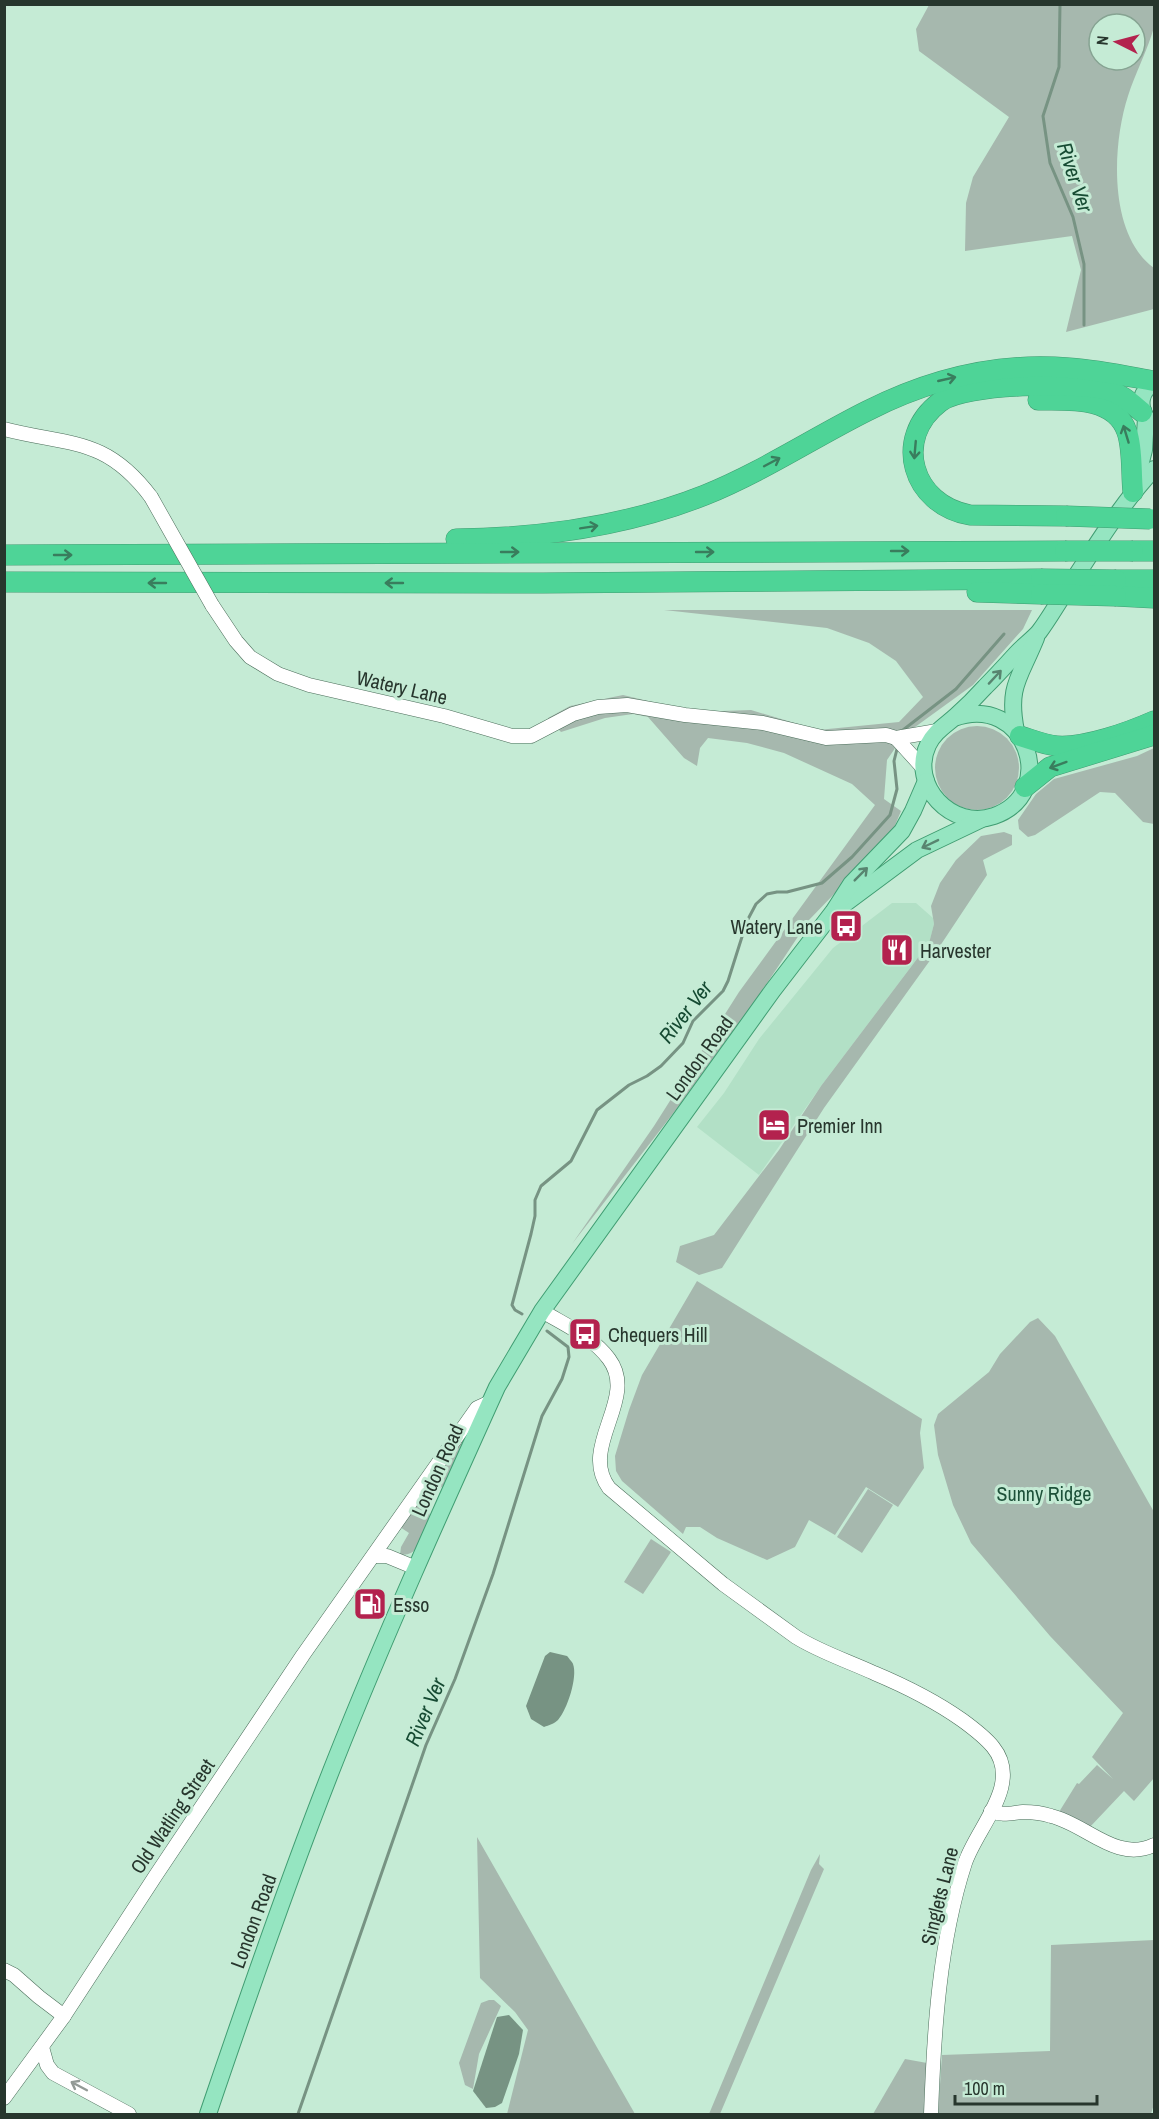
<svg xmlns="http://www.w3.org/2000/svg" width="1159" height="2119" viewBox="0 0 1159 2119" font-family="'Archivo Narrow',sans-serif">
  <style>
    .built { fill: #b2e0c6 }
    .green { fill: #a6b8ae; fill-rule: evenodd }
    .water { fill: #779383 }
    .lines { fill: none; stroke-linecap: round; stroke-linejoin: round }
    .stream { stroke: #779383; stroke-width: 3 }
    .minor-casing { stroke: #4b6d5a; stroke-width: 15 }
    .major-casing { stroke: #409d72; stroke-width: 18 }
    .highway-casing { stroke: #409d72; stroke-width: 21 }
    .minor { stroke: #fff; stroke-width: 14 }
    .major { stroke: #95e5c1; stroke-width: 16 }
    .highway { stroke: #4ed497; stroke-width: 20 }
    .minor-bridge-casing { stroke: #4b6d5a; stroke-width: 15; stroke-linecap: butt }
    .highway-bridge-casing { stroke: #409d72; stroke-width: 21; stroke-linecap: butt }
    .minor-bridge { stroke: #fff; stroke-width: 14 }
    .highway-bridge { stroke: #4ed497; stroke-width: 20 }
    .oneway { stroke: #397d5d }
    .oneway2 { stroke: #588570 }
    .oneway3 { stroke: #939a96 }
    .labels { text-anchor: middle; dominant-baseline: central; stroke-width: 6; stroke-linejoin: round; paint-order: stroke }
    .street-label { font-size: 20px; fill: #27362d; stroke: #c5ebd5 }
    .poi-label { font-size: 20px; fill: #27362d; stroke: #c5ebd5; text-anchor: start }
    .park-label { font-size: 20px; fill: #1d5139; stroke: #c5ebd5 }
    .water-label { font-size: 21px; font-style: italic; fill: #164b33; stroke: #c5ebd5 }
  </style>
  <rect width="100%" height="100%" fill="#c5ebd5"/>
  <!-- built -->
  <polygon class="built" points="892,903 916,903 933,918 934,924 929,943 821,1086 759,1175 697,1127 724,1093 759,1039 833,948"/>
  <!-- green -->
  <g class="green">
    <path d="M929,5H1154C1155,12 1156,21 1154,27C1148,49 1135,74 1128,96C1112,145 1108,235 1154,268V309L1066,332L1081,270L1072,236L965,251L966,203L973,177L1009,117L919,51L916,29ZM1099,24H1135V60H1099Z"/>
    <polygon points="664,610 1032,610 1023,629 973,685 904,735 887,760 884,799 901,811 891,835 809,920 726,1045 572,1244 654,1126 739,992 875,805 852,784 784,753 747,743 708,738 700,748 697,766 684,758 648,717 633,714 605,718 561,732 548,718 570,706 623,695 694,712 751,710 818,730 899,722 923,697 896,661 869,643 827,628"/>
    <circle cx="977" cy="768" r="42"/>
    <polygon points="1154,748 1154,824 1143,822 1115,793 1100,792 1035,835 1028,837 1019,829 1018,820 1036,794 1054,779 1137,756"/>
    <polygon points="1004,832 1012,835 1012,845 983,860 987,875 936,952 824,1108 722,1268 699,1275 676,1262 680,1246 714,1235 779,1150 821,1086 929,943 934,924 931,906 940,883 956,860 981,836"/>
    <polygon points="697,1281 922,1419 920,1433 924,1468 898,1507 866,1487 835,1535 809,1520 795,1547 767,1560 717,1538 700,1527 686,1527 683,1534 622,1481 616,1471 615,1456 629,1410 642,1375"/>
    <polygon points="1038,1318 1055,1336 1154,1512 1154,1778 1134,1801 1124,1791 1089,1828 1059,1812 1077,1783 1079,1784 1097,1765 1113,1779 1092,1757 1123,1713 1050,1636 971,1543 953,1505 938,1455 934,1425 938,1414 989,1372 1000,1354 1030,1322"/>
    <path d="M476,1421L448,1483C440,1489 435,1491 426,1487Z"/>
    <polygon points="868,1489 893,1505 862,1553 837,1537"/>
    <path d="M419,1500C424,1504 429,1510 430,1516C430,1525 421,1545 414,1551C410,1554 405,1555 400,1555L401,1547L409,1533L400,1527Z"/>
    <polygon points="651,1539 671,1552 643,1594 624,1582"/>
    <polygon points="477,1837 635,2114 507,2114 528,2030 515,2012 480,1978"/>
    <polygon points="820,1854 819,1864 824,1869 720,2114 709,2114 811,1870"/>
    <polygon points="1154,1940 1154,2104 1151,2114 938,2114 942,2055 1050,2051 1051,1945"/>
    <polygon points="489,2000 494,2000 501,2006 479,2054 473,2089 465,2085 459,2063 481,2003"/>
    <polygon points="905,2059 927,2063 926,2114 873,2114"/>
  </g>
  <!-- water -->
  <g class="water">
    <path d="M550,1652L567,1656C567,1656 573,1663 573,1664C578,1677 567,1710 558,1720C554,1724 549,1725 544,1727L531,1719L526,1706L545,1656Z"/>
    <polygon points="509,2015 523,2030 519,2054 502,2103 495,2107 486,2108 473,2091 496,2020 497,2017"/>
  </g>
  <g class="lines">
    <!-- stream -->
    <g class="stream">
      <polyline points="1060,4 1059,67 1043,116 1050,163 1073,217 1084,264 1084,325"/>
      <polyline points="903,730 956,689 1004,634"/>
      <polyline points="522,1314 515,1310 512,1305 531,1234 535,1216 535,1200 541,1186 571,1161 597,1110 629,1085 647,1076 661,1066 683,1043 693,1021 723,991 728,981 747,921 756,904 767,894 777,892 787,892 822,883 852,857 890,815 897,789 894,761 897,749"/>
      <polyline points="298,2114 426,1745 455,1679 493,1574 542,1416 562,1379 569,1357 568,1347 547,1331"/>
    </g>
    <defs>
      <g id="minor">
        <path d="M4,429C69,446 105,436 151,497"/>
        <polyline points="212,605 236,641 250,657 278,674 309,685 444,716 512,736 531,736 573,714 598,707 627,705 685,715 763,723 826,738 886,735 896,738 937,731"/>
        <polyline points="896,738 924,769"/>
        <path d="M542,1311C565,1325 593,1337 609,1359C639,1399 578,1446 609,1488L723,1584L796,1637C820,1652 848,1661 874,1673C905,1686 935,1701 962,1720C973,1728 985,1737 993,1747C1023,1784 977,1827 965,1863C939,1943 934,2031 931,2114"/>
        <polyline points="374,1556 387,1556 416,1568"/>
        <path d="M991,1811C1002,1816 1011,1813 1023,1812C1032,1812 1042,1813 1051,1816C1086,1824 1116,1863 1154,1845"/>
        <polyline points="4,1970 14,1975 39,1997 64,2016"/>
        <polyline points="42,2047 47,2065 53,2073 129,2114"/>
        <polyline points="4,2098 64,2016 156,1875 303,1655 477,1408 490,1402"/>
      </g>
      <g id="major">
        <path d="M1147,419C1138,406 1140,391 1154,383"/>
        <polyline points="1135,485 1144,450 1146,418"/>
        <path d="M954,718C1026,692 1060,793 994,816C952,831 909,785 928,745C935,731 945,726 956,716C966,707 976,697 985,687C996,676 1006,665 1016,654C1023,646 1032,640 1039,632C1048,620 1056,606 1064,594C1093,551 1119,506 1154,469"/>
        <path d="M1016,731C1007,686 1020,678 1036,638"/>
        <polyline points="839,908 917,850 982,819"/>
        <path d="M208,2114C248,1996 289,1877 335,1761C385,1635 441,1511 497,1387L542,1311L773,990L833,912L851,884L902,831L913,811L926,781"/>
      </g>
      <g id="highway">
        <path d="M1038,400C1068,400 1115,396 1127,432C1133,449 1131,474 1133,492"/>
        <path d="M1066,516L970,515C912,505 892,438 940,402C965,383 1078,382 1108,390C1122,394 1131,403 1142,412"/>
        <path d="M456,539C540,538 627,526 705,495C762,472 813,438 867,411C930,379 998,362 1069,368C1098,370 1126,376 1154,381"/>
        <polyline points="1133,551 1154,551"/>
        <polyline points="4,555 1065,551"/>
        <polyline points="1116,580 1154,580"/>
        <polyline points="4,582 543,583 1041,579"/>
        <polyline points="977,592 1041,594"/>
        <polyline points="1116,596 1154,598"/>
        <path d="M1020,736C1033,740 1045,745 1057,746C1085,748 1129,732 1154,721"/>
        <polyline points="1025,787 1050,767 1154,735"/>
      </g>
    </defs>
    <!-- minor casing -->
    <use href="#minor" class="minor-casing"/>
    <!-- major casing -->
    <use href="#major" class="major-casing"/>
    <!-- highway casing -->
    <use href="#highway" class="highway-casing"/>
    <!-- minor -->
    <use href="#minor" class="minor"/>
    <!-- major -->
    <use href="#major" class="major"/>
    <!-- highway -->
    <use href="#highway" class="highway"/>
    <defs>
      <polyline id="minor-bridge" points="151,497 212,605"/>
      <g id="highway-bridge">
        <polyline points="1066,516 1150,519"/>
        <polyline points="1065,551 1133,551"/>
        <polyline points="1041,579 1116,580"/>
        <polyline points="1041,594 1116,596"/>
      </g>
    </defs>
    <!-- minor-bridge casing -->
    <use href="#minor-bridge" class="minor-bridge-casing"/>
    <!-- highway-bridge casing -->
    <use href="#highway-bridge" class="highway-bridge-casing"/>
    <!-- minor-bridge -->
    <use href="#minor-bridge" class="minor-bridge"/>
    <!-- highway-bridge -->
    <use href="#highway-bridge" class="highway-bridge"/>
  </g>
  <!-- one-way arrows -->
  <defs><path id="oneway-shaft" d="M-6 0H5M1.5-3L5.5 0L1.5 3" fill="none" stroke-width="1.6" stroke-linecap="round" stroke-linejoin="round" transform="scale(1.5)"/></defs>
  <g class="oneway">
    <use href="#oneway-shaft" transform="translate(947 379) rotate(-13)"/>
    <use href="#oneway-shaft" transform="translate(1126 434) rotate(-107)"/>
    <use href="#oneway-shaft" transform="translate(915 450) rotate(95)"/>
    <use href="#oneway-shaft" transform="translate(772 462) rotate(-28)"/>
    <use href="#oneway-shaft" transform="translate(589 527) rotate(-9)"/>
    <use href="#oneway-shaft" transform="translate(900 551)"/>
    <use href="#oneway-shaft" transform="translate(510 552)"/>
    <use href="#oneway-shaft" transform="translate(705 552)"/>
    <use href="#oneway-shaft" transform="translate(63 555)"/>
    <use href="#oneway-shaft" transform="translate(157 583) rotate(-180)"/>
    <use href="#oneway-shaft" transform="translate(394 583) rotate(-180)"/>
    <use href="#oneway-shaft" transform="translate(1058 765) rotate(160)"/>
  </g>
  <g class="oneway2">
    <use href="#oneway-shaft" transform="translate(995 677) rotate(-47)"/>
    <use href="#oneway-shaft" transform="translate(930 844) rotate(154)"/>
    <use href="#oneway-shaft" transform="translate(861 874) rotate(-45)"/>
  </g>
  <use class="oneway3" href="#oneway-shaft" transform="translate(79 2086) rotate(-152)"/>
  <!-- icons -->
  <defs>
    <symbol id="bus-square" viewBox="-11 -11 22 22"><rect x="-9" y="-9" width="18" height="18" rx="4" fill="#b3224e" stroke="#c5ebd5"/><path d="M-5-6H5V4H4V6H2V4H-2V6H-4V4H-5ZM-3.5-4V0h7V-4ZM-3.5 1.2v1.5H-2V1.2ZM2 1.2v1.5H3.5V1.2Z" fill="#fff"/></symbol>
    <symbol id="restaurant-square" viewBox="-11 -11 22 22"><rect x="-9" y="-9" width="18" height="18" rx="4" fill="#b3224e" stroke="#c5ebd5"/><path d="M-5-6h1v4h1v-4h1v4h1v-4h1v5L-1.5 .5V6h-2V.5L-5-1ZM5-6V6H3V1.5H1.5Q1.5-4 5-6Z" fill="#fff"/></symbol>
    <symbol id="hotel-square" viewBox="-11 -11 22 22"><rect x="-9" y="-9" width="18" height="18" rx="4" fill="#b3224e" stroke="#c5ebd5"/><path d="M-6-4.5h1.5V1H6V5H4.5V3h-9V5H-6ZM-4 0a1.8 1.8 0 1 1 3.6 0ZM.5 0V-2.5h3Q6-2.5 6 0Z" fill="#fff"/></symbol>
    <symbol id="fuel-square" viewBox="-11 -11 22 22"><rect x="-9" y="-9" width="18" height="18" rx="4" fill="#b3224e" stroke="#c5ebd5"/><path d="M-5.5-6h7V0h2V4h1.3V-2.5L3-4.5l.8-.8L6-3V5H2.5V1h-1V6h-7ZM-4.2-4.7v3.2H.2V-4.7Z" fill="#fff"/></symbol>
  </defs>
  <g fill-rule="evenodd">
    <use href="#bus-square" x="827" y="907" width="38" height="38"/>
    <use href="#restaurant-square" x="878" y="931" width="38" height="38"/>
    <use href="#hotel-square" x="755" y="1106" width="38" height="38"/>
    <use href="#bus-square" x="566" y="1315" width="38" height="38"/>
    <use href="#fuel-square" x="351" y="1585" width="38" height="38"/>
  </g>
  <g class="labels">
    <!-- street labels -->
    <g class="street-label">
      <text transform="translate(402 687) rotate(13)">Watery Lane</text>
      <text transform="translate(699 1058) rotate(-54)">London Road</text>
      <text transform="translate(437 1470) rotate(-66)">London Road</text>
      <text transform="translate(172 1816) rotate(-56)">Old Watling Street</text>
      <text transform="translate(939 1896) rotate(-76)">Singlets Lane</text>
      <text transform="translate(253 1921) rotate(-70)">London Road</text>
    </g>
    <!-- poi labels -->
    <g class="poi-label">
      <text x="823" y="926" text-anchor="end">Watery Lane</text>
      <text x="920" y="950">Harvester</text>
      <text x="797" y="1125">Premier Inn</text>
      <text x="608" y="1334">Chequers Hill</text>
      <text x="393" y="1604">Esso</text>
    </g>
    <!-- park labels -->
    <g class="park-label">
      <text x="1044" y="1493">Sunny Ridge</text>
    </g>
    <!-- water labels -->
    <g class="water-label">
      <text transform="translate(1075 177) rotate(72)">River Ver</text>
      <text transform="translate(685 1012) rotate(-52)">River Ver</text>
      <text transform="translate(425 1712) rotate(-67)">River Ver</text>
    </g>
  </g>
  <!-- border -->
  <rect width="1159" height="2119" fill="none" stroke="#27362d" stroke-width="12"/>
  <!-- north arrow -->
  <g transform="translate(1117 42) rotate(276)"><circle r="28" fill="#c5ebd5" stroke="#86a392" stroke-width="1.5"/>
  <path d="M0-4.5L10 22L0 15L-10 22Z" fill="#b3224e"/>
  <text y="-9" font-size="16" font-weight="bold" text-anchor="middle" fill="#27362d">N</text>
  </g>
  <!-- scale -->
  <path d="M955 2095v9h142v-9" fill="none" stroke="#27362d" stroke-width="3"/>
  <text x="964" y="2095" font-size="18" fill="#27362d" stroke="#c5ebd5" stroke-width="4.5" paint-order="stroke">100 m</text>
</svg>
